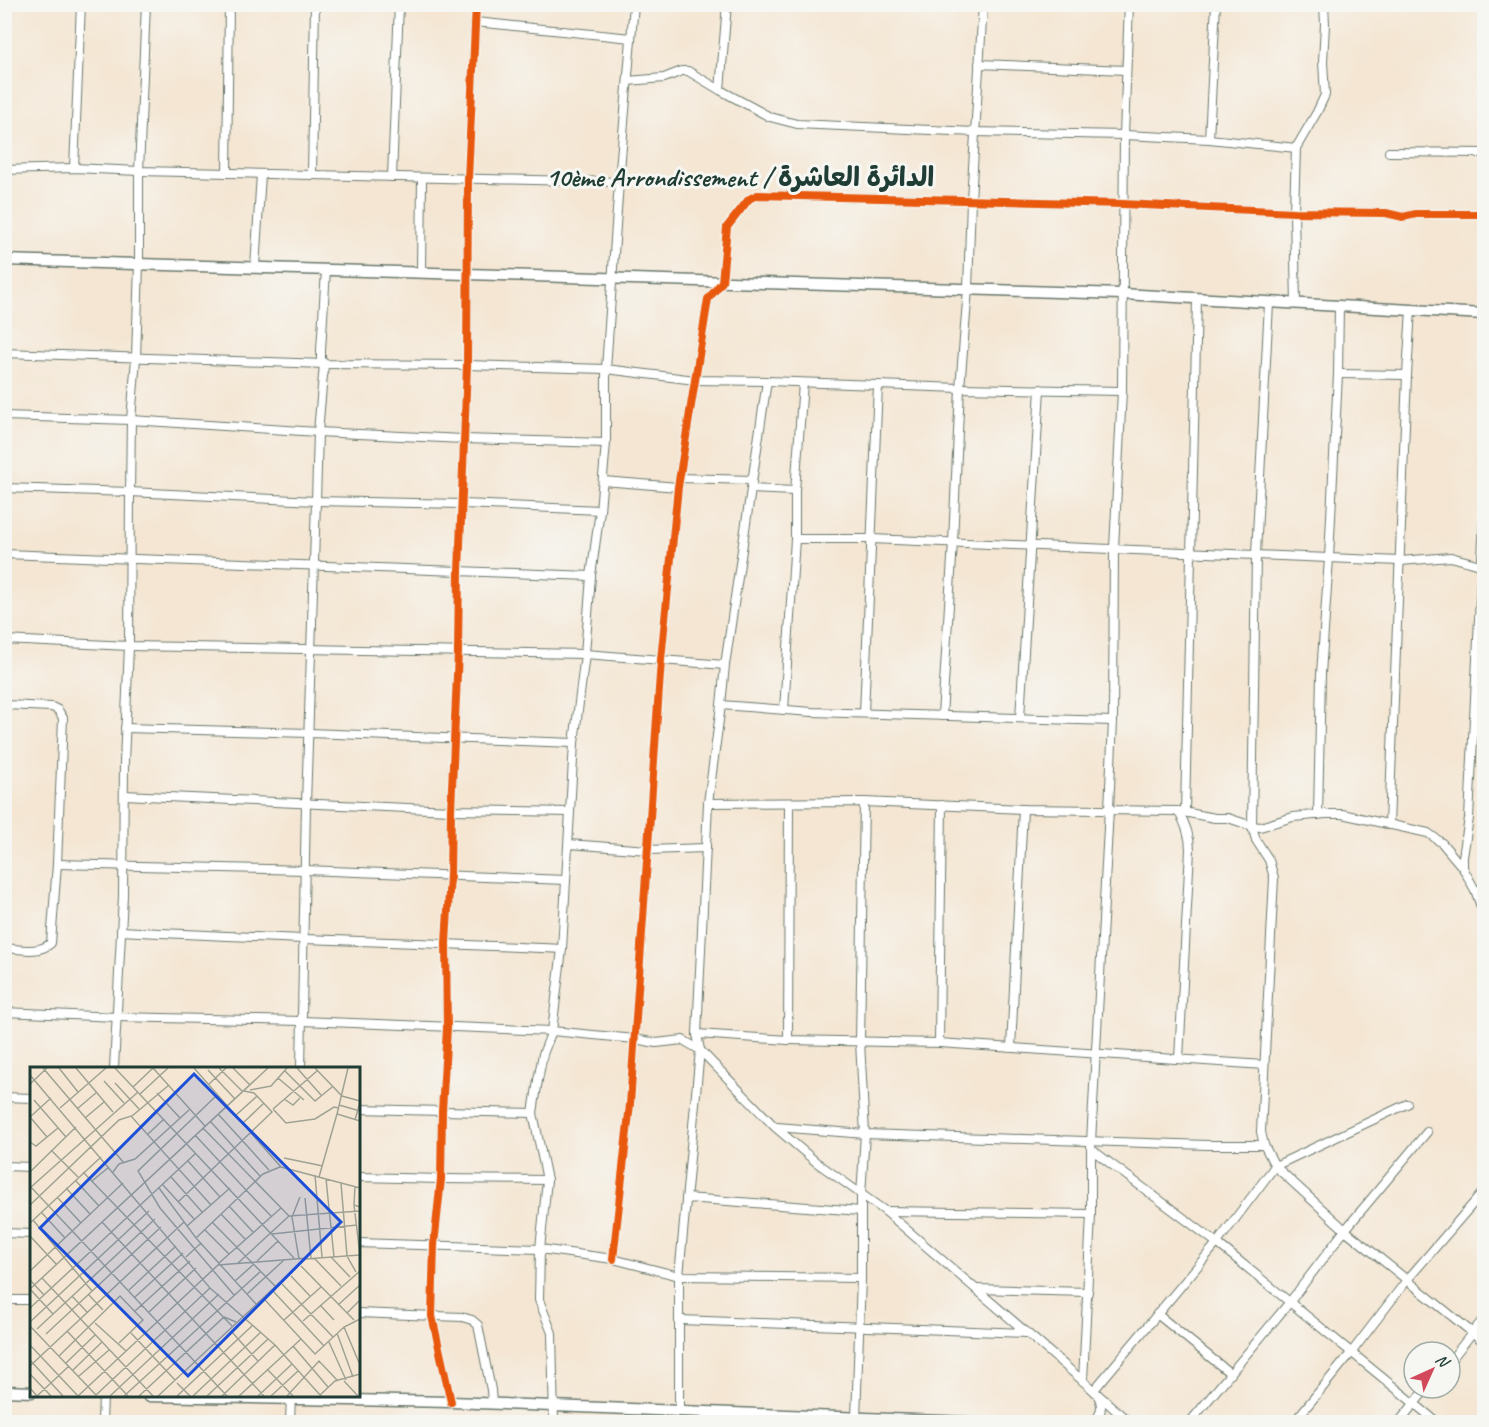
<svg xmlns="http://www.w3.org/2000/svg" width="1489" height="1427" viewBox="0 0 1489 1427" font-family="Caveat,'Playpen Sans Arabic',sans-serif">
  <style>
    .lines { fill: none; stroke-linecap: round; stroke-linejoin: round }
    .street-casing { stroke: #6a786c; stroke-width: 10 }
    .secondary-casing { stroke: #6a786c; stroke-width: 13 }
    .street { stroke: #fff; stroke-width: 8 }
    .secondary { stroke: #fff; stroke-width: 10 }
    .cycleway-casing { stroke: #f6f6f2; stroke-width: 11 }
    .cycleway { stroke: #e8590c; stroke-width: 8 }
    .labels { text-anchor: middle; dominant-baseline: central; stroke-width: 6; stroke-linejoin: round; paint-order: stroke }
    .district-label { font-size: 27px; font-weight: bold; fill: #1f3d34; stroke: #f6f6f2 }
    .inset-road { fill: none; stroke: #9fa293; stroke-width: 1.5 }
    .view { fill: #1d4ed8; fill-opacity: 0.15; stroke: #1d4ed8; stroke-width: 3 }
    .inset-edge { fill: none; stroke: #1f3d34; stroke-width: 3 }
  </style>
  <rect width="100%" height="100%" fill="#f6f6f2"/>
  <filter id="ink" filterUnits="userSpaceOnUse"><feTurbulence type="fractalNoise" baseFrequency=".0167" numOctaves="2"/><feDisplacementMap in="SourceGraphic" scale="12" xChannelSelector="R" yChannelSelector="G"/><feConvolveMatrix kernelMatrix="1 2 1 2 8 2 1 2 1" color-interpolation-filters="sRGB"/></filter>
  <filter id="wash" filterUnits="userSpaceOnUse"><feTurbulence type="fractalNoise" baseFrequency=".008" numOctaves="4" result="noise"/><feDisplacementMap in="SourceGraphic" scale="24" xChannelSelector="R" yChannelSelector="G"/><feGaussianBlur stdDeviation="1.35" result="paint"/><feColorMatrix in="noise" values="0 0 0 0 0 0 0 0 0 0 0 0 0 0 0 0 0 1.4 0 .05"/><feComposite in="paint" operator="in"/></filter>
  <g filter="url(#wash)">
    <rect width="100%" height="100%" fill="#f4e6d3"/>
  </g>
  <g filter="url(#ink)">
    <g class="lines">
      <defs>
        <g id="street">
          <polyline points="475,22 631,38"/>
          <polyline points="979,64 1126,70"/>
          <polyline points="628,81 664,78 682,71 688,71 720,90 770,117 797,124 975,132 1124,135 1209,139 1296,148"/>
          <polyline points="720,90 727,4"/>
          <polyline points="1209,139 1216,4"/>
          <polyline points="1389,152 1484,153"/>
          <polyline points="74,168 81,4"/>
          <polyline points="4,170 74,168 139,171 619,182"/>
          <polyline points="227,173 229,4"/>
          <polyline points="312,175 315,4"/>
          <polyline points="392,177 399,4"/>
          <polyline points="255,267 261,174"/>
          <polyline points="421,273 422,178"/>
          <polyline points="1269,303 1256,554 1252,826 1256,840 1269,860 1274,878 1261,1132 1264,1145 1275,1166 1345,1230 1484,1342"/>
          <polyline points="1296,304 1294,212 1296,148 1317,112 1325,95 1323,62 1325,24 1324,4"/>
          <polyline points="4,353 324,364 467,365 606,369 695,380 767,381 960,388 1122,391"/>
          <polyline points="1338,374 1407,375"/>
          <polyline points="4,416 131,420 318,432 463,439 606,443"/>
          <polyline points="679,478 752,480"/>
          <polyline points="603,481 678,487"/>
          <polyline points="4,488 130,492 316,501 463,504 600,510"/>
          <polyline points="751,489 795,491"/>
          <polyline points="1484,519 1469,818 1463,857 1463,868 1475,890 1484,915"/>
          <polyline points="795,539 871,539 1400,561 1451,557 1484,566"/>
          <polyline points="4,554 591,576"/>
          <polyline points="4,640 129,646 585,654 725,665"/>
          <path d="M4,705L52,707L58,710L63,718L57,864L51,943C39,954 20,949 4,948"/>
          <polyline points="721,705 812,712 1113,721"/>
          <polyline points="784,710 795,539 795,491 803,383"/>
          <polyline points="864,713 878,385"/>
          <polyline points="942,716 953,542 960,388 968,289 971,200 983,4"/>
          <polyline points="1020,718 1040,389"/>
          <polyline points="125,728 309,733 574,743"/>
          <polyline points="124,795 451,810 570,812"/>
          <polyline points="708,803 864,802 1023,809 1178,811 1215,818 1228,818 1252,826 1260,827 1293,817 1326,814 1342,814 1428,833 1442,843 1463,868"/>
          <path d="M1178,811C1186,824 1190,835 1190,850L1179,1059"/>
          <polyline points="1185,812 1197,299"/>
          <polyline points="1318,815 1321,674 1329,558 1338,374 1339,306"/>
          <polyline points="1389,825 1407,375 1411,309"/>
          <polyline points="569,844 648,850 706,848"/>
          <polyline points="57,864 305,870 566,880"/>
          <path d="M121,931C268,939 415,942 562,949"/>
          <polyline points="4,1012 116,1017 302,1021 552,1031 635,1039 656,1043 683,1040 700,1050 775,1127 816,1162 885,1211 1083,1381 1129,1422"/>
          <polyline points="697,1034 788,1040 939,1043 1264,1065"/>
          <polyline points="788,1040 789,803"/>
          <polyline points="939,1043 942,805"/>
          <polyline points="1011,1048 1023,809"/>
          <polyline points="114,1068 123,896 124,762 129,646 130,492 131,420 136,358 139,264 139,171 146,4"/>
          <polyline points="301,1068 306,804 316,501 318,432 324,364 321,359 321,350 326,270"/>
          <polyline points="4,1097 32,1098"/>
          <polyline points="358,1109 533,1113"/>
          <polyline points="777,1127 865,1134 1208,1145 1264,1145"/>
          <polyline points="1091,1149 1217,1243 1437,1422"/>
          <polyline points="4,1166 32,1167"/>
          <polyline points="358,1177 441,1179 547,1180"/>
          <polyline points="686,1198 861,1211"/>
          <polyline points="885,1211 1091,1214"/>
          <polyline points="4,1233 32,1234"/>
          <polyline points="358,1243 540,1249 613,1259 679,1276 861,1278"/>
          <polyline points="613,1259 630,1104 661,660 678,487 708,299 722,282 727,227 749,199 757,195 1123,204 1294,212 1386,213 1403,217 1416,214 1484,214"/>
          <polyline points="976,1289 1088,1292"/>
          <polyline points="4,1300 32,1300"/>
          <polyline points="358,1313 462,1317 472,1320 478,1325 491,1390 492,1403"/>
          <polyline points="1157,1314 1231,1374"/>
          <polyline points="680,1320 1026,1333"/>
          <polyline points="1450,1361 1484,1318"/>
          <polyline points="1083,1381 1091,1214 1091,1142 1109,809 1113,721 1114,548 1122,391 1124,135 1129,4"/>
          <polyline points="451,1402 432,1316 434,1245 441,1179 442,1111 447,1028 446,943 450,875 451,810 458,652 459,571 467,365 468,179 476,4"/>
          <polyline points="679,1411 679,1276 700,1050 697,1034 708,803 721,705 725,665 767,381"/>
          <polyline points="856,1418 861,1278 861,1195 865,1134 860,1042 864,802"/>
          <polyline points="102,1422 103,1396"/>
          <polyline points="290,1422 291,1396"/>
          <polyline points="554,1422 552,1333 539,1300 540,1249 547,1180 533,1113 538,1080 543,1054 552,1031 562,949 574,743 585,654 591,576 600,510 606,443 606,369 619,182 634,4"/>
          <path d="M1093,1422C1104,1413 1103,1401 1094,1390L1217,1243L1275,1166L1407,1104"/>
          <polyline points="1190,1422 1289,1303 1345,1230 1427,1132"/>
          <polyline points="1294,1422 1351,1353 1407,1280 1484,1191"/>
          <polyline points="1399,1422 1427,1388"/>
        </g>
        <g id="secondary">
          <polyline points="4,260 1122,294 1484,314"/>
          <polyline points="4,1391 32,1392"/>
          <polyline points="148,1396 451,1402 967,1422"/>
        </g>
      </defs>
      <!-- street casing -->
      <use href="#street" class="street-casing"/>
      <!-- secondary casing -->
      <use href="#secondary" class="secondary-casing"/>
      <!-- street -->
      <use href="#street" class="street"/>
      <!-- secondary -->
      <use href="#secondary" class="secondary"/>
      <defs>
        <g id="cycleway">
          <polyline points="613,1259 630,1104 661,660 678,487 708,299 722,282 727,227 749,199 757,195 1123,204 1294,212 1386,213 1403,217 1416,214 1484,214"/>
          <polyline points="451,1402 432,1316 434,1245 441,1179 442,1111 447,1028 446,943 450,875 451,810 458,652 459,571 467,365 468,179 476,4"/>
        </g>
      </defs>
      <!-- cycleway casing -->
      <use href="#cycleway" class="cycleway-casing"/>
      <!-- cycleway -->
      <use href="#cycleway" class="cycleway"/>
    </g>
  </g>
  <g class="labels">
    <!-- district labels -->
    <g class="district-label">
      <text x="740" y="177">10ème Arrondissement / الدائرة العاشرة</text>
    </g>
  </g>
  <!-- overview -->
  <g transform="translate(30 1067)">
    <rect width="330" height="330" fill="#f4e6d3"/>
    <path class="inset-road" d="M13,1L94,96M29,1L48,25M46,1L83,45M85,1L264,191M123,1L175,59M164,1L251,100L330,121M189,1L213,25M203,1L220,18M267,1L291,28M285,1L312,29L330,34M318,1L307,47L330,54M178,3L205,32M255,4L285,34L302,20M0,8L180,221L245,278L291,329M248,11L274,33M74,14L94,36M85,16L109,42M0,17L17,1M178,18L196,1M103,20L123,1M220,23L241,19L257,1M127,26L150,51M110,27L138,1M187,28L108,104L130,141L204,228M254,32L263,38L270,31M4,33L36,70M309,38L330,44M30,41L76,1M47,42L67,25M243,42L256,56L285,52L304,40L309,41M243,42L287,4M188,47L239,103M102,49L139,18M205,49L227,29M0,50L21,31M0,50L17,70M55,51L74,35M325,53L330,35M180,54L230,109M213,56L234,36M111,59L126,44M173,61L259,149L330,144M118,67L134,52M165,68L216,123M0,75L6,79L28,61M21,83L48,110M254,91L293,99M158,94L190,130M0,105L46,60M53,105L202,259M83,105L89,97L105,92L159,43M285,108L292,190M141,110L173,146M289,110L307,47M296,112L304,190M45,113L69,139M62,114L79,100M311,116L317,189L326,205M133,118L165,153M0,119L197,329M325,119L324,138L330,140M1,120L108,25M36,121L60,147M129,121L166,171L226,237M216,123L241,149M27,130L51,156M275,131L281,191M148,135L242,45L224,26L214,24M0,138L89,53L101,49L181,138M324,138L330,188M199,139L223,165M11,145L35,171M191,147L215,172M3,153L62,224M72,155L234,329M182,155L245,219M0,156L71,90M157,159L200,121M175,163L199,187M242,167L327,158M0,169L27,198M166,171L233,107L250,100M156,190L171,176M301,190L320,210M284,191L311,219M269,192L262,150L270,130M227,194L248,174M189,196L251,141M207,197L259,149M271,199L324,253M0,204L93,116M261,209L280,229M12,211L123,329M0,213L14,228M205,214L224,197M252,217L303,270M99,223L146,179M243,224L294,279M58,227L73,243M217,227L254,193M42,229L57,245M105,230L153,186M235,233L285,287L314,260L330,252M290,238L304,253M308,238L330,218M0,241L166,86M105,244L160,194M119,245L166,201M317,246L330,233M23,247L0,222L238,1M254,253L291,220M273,254L330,204M0,255L119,144M65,256L96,284M0,259L66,328M314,260L330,298M7,262L125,152M37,264L98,329M201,264L228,294M101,266L145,313M307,266L323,310M16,267L131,160M299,275L316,313M0,278L48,329M263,279L298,320M29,289L90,229L113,253L89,276M0,293L33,329M36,296L65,268M0,299L154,155M237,302L263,329M43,303L72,275M0,307L21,329M49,309L79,283M314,314L328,329M147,316L160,329M0,321L7,329L39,299M66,328L180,221M290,328L305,314L330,307M48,329L188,198L277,191M80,329L189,227M94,329L231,204M109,329L194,250L206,255M128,329L275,192L330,188M147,329L223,258M163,329L231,265M177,329L238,272M192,329L245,278M209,329L271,272M228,329L262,297M241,329L268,304M257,329L289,294L307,313"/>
    <path class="view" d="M164,7L311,155L158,309L10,161Z"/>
    <rect width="330" height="330" class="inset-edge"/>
  </g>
  <!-- margin -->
  <rect width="1489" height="1427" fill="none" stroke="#f6f6f2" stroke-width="24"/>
  <!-- north arrow -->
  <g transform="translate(1432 1370) rotate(45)"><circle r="28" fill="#f6f6f2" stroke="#a0aca6" stroke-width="1.5"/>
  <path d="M0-4.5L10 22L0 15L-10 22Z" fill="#d1495b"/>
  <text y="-9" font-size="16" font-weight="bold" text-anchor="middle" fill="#1f3d34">N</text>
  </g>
</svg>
